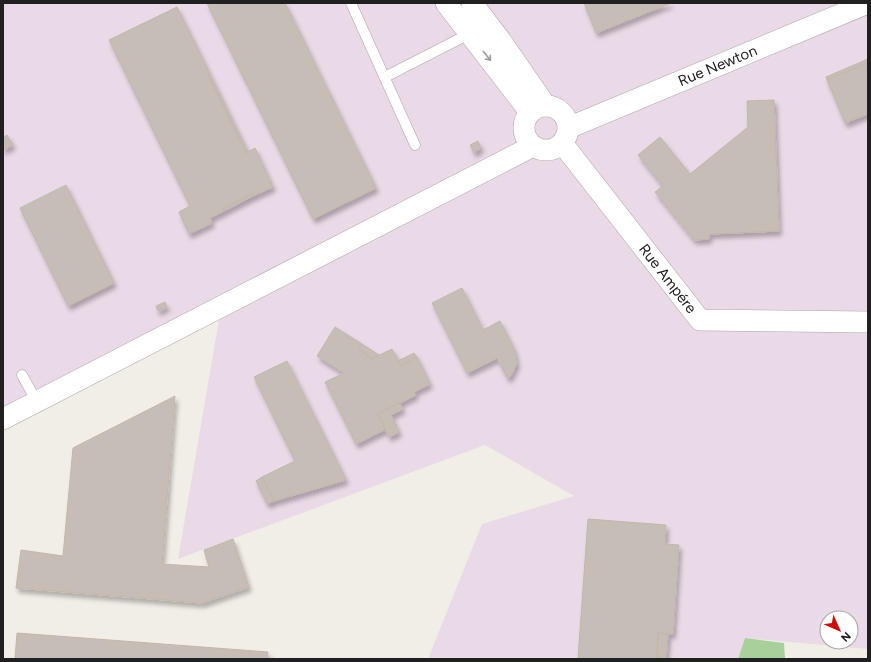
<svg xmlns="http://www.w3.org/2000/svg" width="871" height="662" viewBox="0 0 871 662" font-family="Figtree,sans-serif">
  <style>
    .industrial { fill: #ead9e6; fill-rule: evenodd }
    .forest { fill: #a8d09b }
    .building { fill: #c6beb6; stroke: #c3b6a9; filter: url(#shadow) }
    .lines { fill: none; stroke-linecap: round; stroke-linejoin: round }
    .service-casing { stroke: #a7a7a7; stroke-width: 11 }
    .minor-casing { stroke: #a7a7a7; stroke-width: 22 }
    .service { stroke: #fff; stroke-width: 10 }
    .minor { stroke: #fff; stroke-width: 21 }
    .oneway { stroke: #9b9b9b }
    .labels { text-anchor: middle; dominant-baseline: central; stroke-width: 4; stroke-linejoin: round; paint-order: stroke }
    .street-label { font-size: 15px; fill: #202020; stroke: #fff }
  </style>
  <defs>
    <filter id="shadow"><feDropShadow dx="2.5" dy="4.5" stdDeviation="2" flood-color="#0004"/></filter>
  </defs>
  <rect width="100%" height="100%" fill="#f1eee7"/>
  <!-- industrial -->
  <path class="industrial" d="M3,3H868V649L745,638L738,659H428L482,524L574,496L485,445L178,559L221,308L3,423ZM827,618H851V642H827Z"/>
  <!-- forest -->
  <polygon class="forest" points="745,638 784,643 785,659 738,659"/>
  <!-- building -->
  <g class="building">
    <polygon points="207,3 285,3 376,188 313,219"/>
    <polygon points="584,3 671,3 596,33"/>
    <polygon points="177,7 210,74 208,75 246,153 255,148 273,187 253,196 252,194 223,209 224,211 210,218 212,223 189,234 179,212 190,206 109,40"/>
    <polygon points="868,59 868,63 827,80 826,77"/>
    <polygon points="868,63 868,114 845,123 827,80"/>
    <polygon points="210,74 248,152 246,153 208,75"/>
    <polygon points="774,100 779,231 709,234 709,239 694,240 655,192 663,186 638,155 660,137 690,174 748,127 747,101"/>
    <polygon points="3,134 4,137 7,135 13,145 3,150"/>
    <polygon points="478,141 481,148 474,153 470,145"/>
    <polygon points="66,185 114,283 68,306 20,208"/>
    <polygon points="252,194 253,196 224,211 223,209"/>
    <polygon points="462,288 483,330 500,321 514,349 517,363 512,374 508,379 497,358 467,373 432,303"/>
    <polygon points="165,302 167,307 158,311 156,306"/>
    <polygon points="335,327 362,344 359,349 370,357 371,359 392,349 401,365 417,357 430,384 414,392 416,395 378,414 386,429 356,444 325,382 344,373 317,356"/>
    <polygon points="362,344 379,355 371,359 370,357 359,349"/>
    <polygon points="414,353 417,357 401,365 398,361"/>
    <polygon points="287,361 346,480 274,501 262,477 295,461 254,377"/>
    <polygon points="175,396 162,564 209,567 204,550 233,539 249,587 202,603 16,588 21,550 63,556 73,448"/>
    <polygon points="399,403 403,409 391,415 399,432 389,437 378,414"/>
    <polygon points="262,477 274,501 267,504 256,481"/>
    <polygon points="588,519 666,525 665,544 679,545 673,634 658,633 657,659 578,659"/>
    <polygon points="17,633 268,652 267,659 15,659"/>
    <polygon points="658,633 668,634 666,659 657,659"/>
  </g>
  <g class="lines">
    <defs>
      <g id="service">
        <polyline points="351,3 415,145"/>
        <polyline points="385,77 469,34"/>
        <polyline points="22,375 37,402"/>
      </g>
      <g id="minor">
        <polyline points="446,3 530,112"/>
        <polyline points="472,3 501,41 545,105"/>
        <circle cx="546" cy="128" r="22"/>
        <path id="s1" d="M568,128L868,3"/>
        <path id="s2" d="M562,143L700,320L868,322"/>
        <polyline points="3,419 533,146"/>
      </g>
    </defs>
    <!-- service casing -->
    <use href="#service" class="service-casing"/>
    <!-- minor casing -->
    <use href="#minor" class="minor-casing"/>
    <!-- service -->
    <use href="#service" class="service"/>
    <!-- minor -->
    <use href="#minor" class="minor"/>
  </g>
  <!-- one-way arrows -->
  <defs><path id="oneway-shaft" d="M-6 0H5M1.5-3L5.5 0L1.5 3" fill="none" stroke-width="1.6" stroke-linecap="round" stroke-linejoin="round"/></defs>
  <use class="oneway" href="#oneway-shaft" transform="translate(487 56) rotate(52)"/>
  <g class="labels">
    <!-- street labels -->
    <g class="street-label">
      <text stroke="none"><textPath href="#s1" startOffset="162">Rue Newton</textPath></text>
      <text stroke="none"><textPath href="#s2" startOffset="172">Rue Ampére</textPath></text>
    </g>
  </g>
  <!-- border -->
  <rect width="871" height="662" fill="none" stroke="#202020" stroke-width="8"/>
  <!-- north arrow -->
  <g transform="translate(839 630) rotate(135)"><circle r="19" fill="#ffffff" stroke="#a6a6a6"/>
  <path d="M0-3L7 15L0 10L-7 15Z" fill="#d00b00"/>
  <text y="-6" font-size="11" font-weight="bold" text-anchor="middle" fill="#202020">N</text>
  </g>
</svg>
